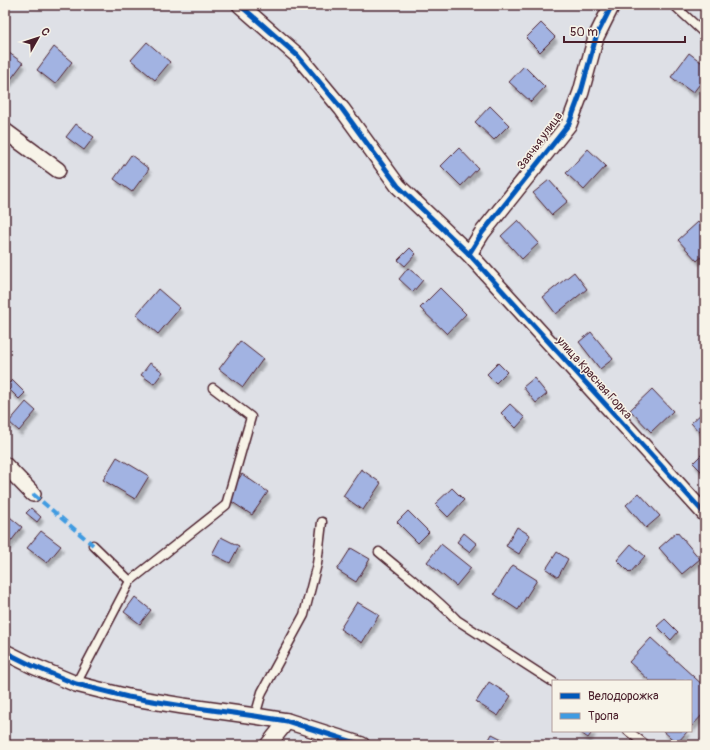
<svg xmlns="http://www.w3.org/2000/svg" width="710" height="750" viewBox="0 0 710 750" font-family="Pangolin,sans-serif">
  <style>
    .building { fill: #a2b3e2; stroke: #4a1f2b; filter: url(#shadow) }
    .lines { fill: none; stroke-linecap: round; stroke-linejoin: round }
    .lane-casing { stroke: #4a1f2b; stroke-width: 11 }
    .street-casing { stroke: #4a1f2b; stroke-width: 18 }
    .lane { stroke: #f7f3e8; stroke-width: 8 }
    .street { stroke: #f7f3e8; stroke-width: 15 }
    .quiet { stroke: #409be1; stroke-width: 4; stroke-dasharray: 8 4; stroke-linecap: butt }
    .cycleway-casing { stroke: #f7f3e8; stroke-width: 8 }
    .cycleway { stroke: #0057b8; stroke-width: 5 }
    .labels { text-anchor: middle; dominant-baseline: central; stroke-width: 3; stroke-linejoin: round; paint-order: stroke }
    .street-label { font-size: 12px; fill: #4a1f2b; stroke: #f7f3e8 }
  </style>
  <defs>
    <filter id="shadow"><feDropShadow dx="2.5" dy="4.5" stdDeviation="1" flood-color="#0004"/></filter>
  </defs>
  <rect width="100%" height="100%" fill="#dee0e6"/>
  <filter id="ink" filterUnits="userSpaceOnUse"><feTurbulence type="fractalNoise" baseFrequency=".025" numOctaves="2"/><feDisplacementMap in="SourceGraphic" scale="8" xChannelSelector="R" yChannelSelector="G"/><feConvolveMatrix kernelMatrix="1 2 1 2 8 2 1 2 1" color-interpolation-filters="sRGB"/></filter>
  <g filter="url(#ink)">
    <!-- building -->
    <g class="building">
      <polygon points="541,23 555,37 540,52 526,38"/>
      <polygon points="147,42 170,62 155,80 131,60"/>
      <polygon points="54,47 72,62 55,84 37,70"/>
      <polygon points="5,50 23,63 5,87"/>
      <polygon points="689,53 705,65 705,77 693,93 671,77"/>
      <polygon points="524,66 545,87 531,102 509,82"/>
      <polygon points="490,106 509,125 494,140 475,122"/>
      <polygon points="76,124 94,137 84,150 66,137"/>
      <polygon points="459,148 478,168 461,186 441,166"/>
      <polygon points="588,149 606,166 584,190 566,173"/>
      <polygon points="131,155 149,169 132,192 114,179"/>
      <polygon points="549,180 568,201 552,215 533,193"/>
      <polygon points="518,220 539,243 522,259 501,236"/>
      <polygon points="698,222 705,230 705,254 697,261 678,240"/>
      <polygon points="410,248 416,254 405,266 398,260"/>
      <polygon points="408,268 423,280 413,292 399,279"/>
      <polygon points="574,272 587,289 556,314 543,297"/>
      <polygon points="440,288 466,314 447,334 420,308"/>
      <polygon points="158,289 180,308 158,334 136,315"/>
      <polygon points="591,332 613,359 600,369 579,342"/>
      <polygon points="240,341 263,359 243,387 219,369"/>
      <polygon points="150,363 163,372 154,384 141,375"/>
      <polygon points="498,363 507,372 496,383 487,374"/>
      <polygon points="534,378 547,394 536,403 523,387"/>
      <polygon points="12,380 25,393 19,399 6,386"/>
      <polygon points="652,389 673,411 651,432 630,410"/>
      <polygon points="26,402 36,411 19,431 9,422"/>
      <polygon points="510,404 525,418 516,428 501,413"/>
      <polygon points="703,412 705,414 705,426 699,432 691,423"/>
      <polygon points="705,451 705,475 693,463"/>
      <polygon points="117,457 149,476 135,499 103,480"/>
      <polygon points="361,469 381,483 363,510 343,496"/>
      <polygon points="242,474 268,492 252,515 226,498"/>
      <polygon points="452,488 464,500 448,517 435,504"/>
      <polygon points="639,493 660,516 646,528 626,505"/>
      <polygon points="31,508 41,517 37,522 26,513"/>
      <polygon points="408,511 429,532 418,543 397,522"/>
      <polygon points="5,513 22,527 5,549"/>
      <polygon points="517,527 530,535 519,554 506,546"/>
      <polygon points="41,531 61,546 47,563 27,548"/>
      <polygon points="677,532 700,559 682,574 659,548"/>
      <polygon points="464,533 477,544 470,552 457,542"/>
      <polygon points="221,537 239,546 230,563 212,554"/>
      <polygon points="441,544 471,568 456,586 427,562"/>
      <polygon points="631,544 645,556 630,573 617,560"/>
      <polygon points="351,548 370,559 356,582 337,570"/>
      <polygon points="557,552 568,559 558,577 546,569"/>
      <polygon points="513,565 537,580 518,610 494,594"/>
      <polygon points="135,597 151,610 140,624 124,612"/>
      <polygon points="357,602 379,615 362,643 340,629"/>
      <polygon points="665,619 678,632 671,640 657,626"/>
      <polygon points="651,638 705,687 705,712 691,727 691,681 650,681 629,662"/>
      <polygon points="489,682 511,696 498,716 476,702"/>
      <polygon points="578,731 593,731 588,738"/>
      <polygon points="663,731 688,731 677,743"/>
      <polygon points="492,734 514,745 486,745"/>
    </g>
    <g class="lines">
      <defs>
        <g id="lane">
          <polyline points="674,5 705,34"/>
          <polyline points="93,545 130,581"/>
          <path d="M379,552C405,574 433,595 457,620L553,682"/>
          <polyline points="76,684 130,581 226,505 251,417 213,388"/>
          <polyline points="255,716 262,692 304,615 317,564 322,522"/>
          <polyline points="628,731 646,745"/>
        </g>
        <g id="street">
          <polyline points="240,5 298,56 342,109 398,186 469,254 705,514"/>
          <polyline points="5,131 58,170"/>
          <polyline points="469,254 482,233 569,124 581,92 596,37 612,5"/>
          <polyline points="5,465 33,494"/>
          <polyline points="5,652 33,666 76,684 128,697 183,706 255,716 287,721 362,745"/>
          <polyline points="268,745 287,721"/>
        </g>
      </defs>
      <!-- lane casing -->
      <use href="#lane" class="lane-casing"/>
      <!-- street casing -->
      <use href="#street" class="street-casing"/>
      <!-- lane -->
      <use href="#lane" class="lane"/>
      <!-- street -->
      <use href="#street" class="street"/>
      <!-- quiet -->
      <polyline class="quiet" points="33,494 93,545"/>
      <defs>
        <g id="cycleway">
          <polyline points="240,5 298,56 342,109 398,186 469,254 705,514"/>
          <polyline points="469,254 482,233 569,124 581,92 596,37 612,5"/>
          <polyline points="5,652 33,666 76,684 128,697 183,706 255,716 287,721 362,745"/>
        </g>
      </defs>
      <!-- cycleway casing -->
      <use href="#cycleway" class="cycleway-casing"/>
      <!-- cycleway -->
      <use href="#cycleway" class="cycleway"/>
    </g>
  </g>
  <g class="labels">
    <!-- street labels -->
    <g class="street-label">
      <text transform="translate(540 141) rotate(-54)">Заячья улица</text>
      <text transform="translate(594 378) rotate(48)">улица Красная Горка</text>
    </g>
  </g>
  <!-- margin -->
  <rect width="710" height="750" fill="none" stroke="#f7f3e8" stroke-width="20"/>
  <rect x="10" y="10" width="690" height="730" fill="none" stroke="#4a1f2b" stroke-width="1.5" filter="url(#ink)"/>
  <!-- legend -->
  <rect x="552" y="680" width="140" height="52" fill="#f7f3e8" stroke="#b29e9c"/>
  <rect x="560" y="693" width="20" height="6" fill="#0057b8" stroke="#b29e9c"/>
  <text x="588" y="700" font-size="12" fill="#4a1f2b">Велодорожка</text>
  <rect x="560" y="713" width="20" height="6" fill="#409be1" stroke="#b29e9c"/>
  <text x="588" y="720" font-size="12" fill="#4a1f2b">Тропа</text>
  <!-- north arrow -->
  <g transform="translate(38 38) rotate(51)" stroke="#f7f3e8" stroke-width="3" paint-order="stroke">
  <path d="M0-3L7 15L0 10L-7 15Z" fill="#4a1f2b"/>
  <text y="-6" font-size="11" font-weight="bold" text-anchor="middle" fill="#4a1f2b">С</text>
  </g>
  <!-- scale -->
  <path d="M564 36v6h121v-6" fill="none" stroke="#4a1f2b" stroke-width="2"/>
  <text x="570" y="36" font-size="12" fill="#4a1f2b" stroke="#f7f3e8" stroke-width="3" paint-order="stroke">50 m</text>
</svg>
